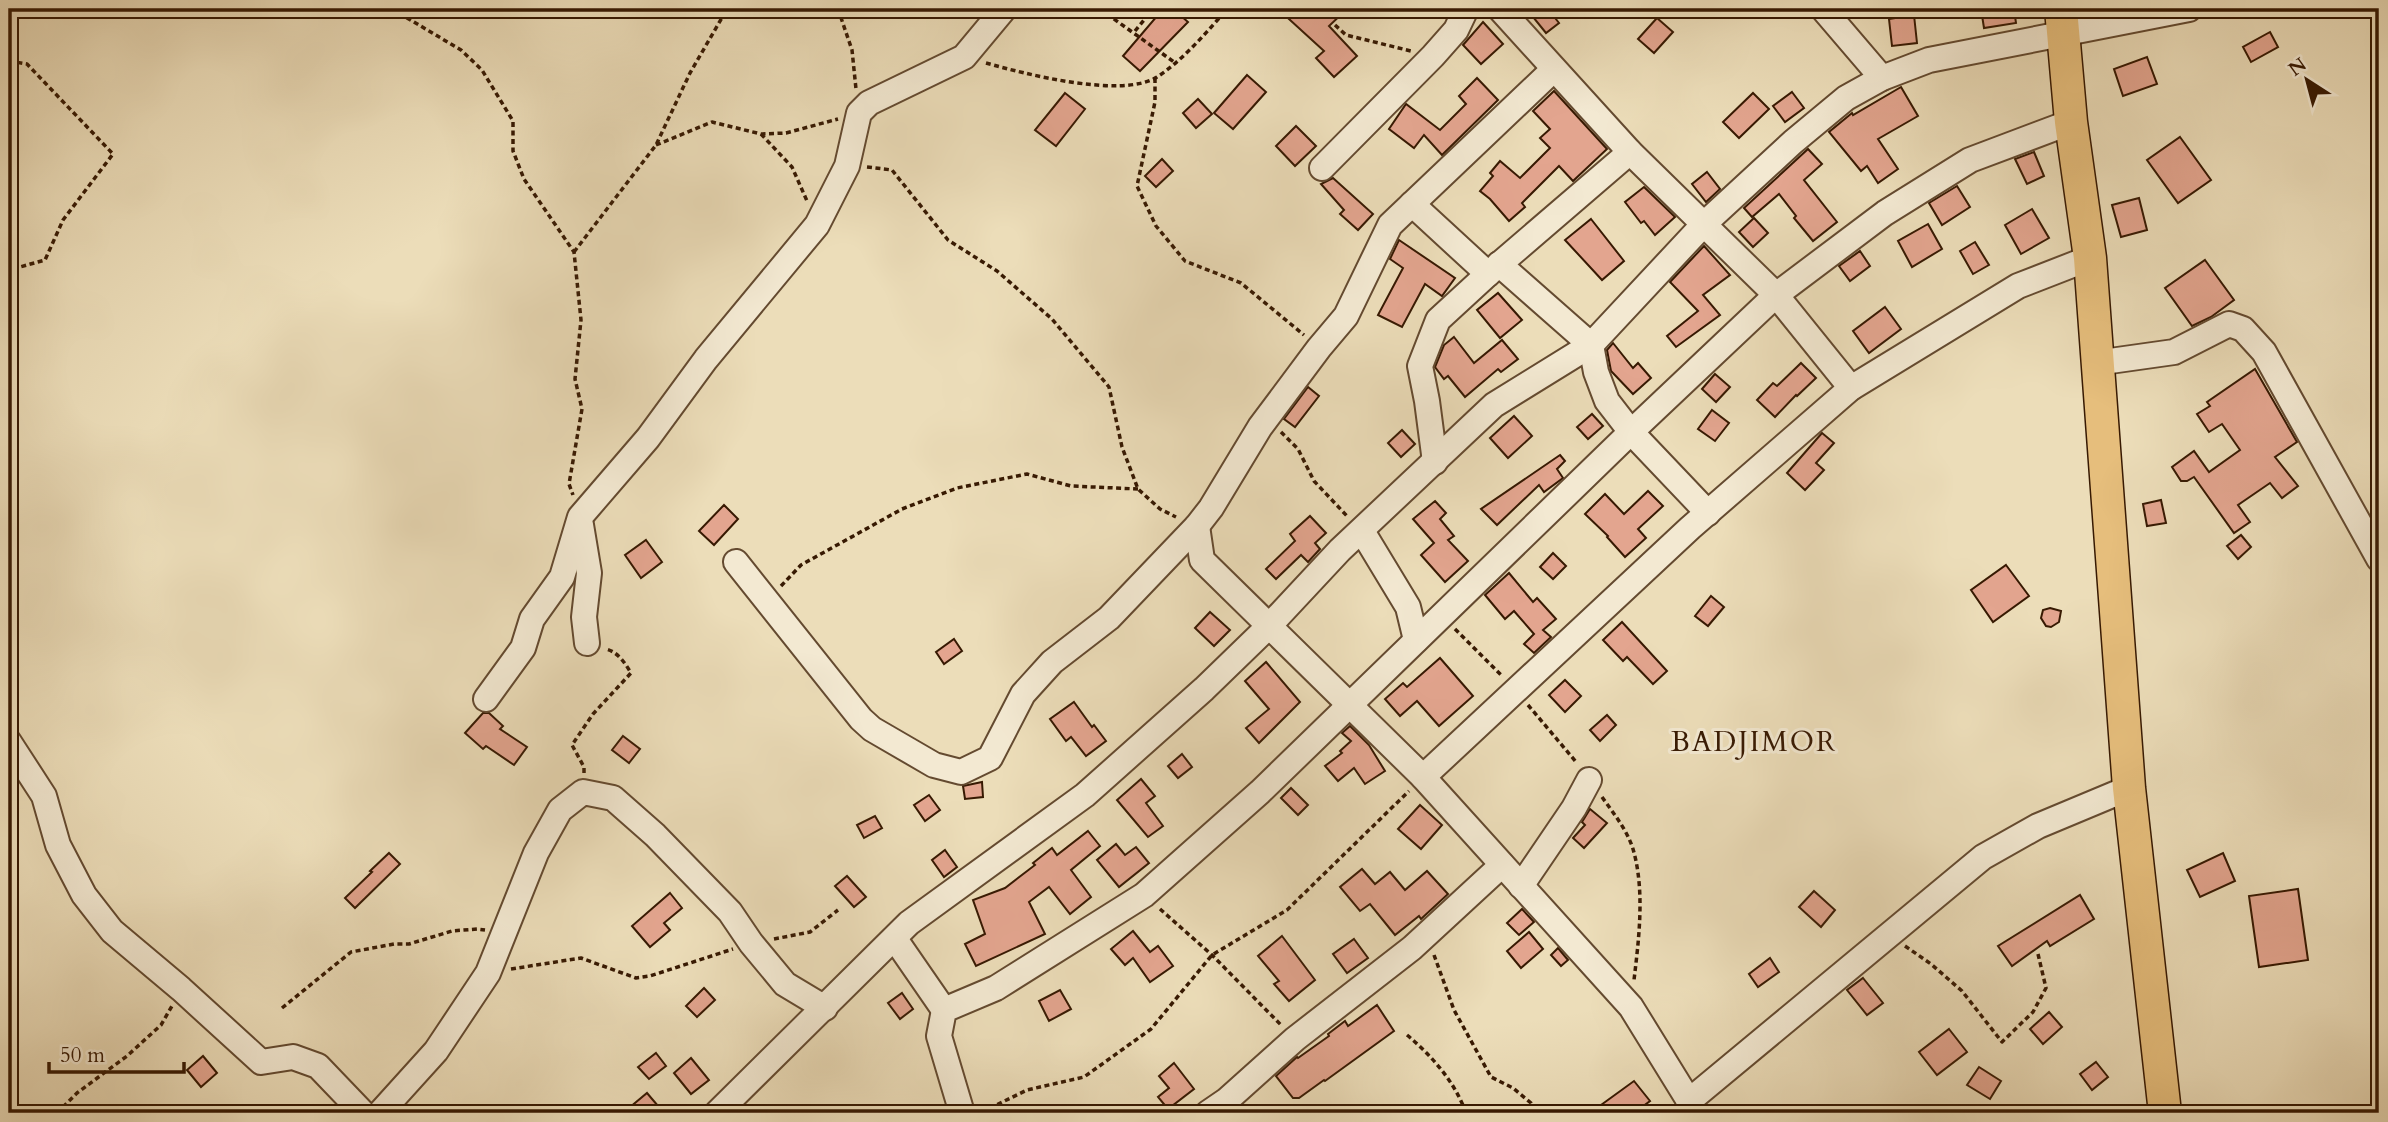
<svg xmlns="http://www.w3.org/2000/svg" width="2388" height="1122" viewBox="0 0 2388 1122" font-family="Cardo,serif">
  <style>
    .building { fill: #e3a58f; stroke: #371902; stroke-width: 2 }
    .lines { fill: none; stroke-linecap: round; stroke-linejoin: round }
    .minor-casing { stroke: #644a30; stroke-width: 28 }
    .major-casing { stroke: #371902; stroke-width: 35 }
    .path { stroke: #371902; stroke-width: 3.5; stroke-dasharray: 5 3.5; stroke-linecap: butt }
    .minor { stroke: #f3e9d2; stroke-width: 24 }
    .major { stroke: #e6be7c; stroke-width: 32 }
    .labels { text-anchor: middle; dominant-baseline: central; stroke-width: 6; stroke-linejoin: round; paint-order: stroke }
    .quarter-label { font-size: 28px; letter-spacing: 2px; fill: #371902; stroke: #f3e9d2 }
  </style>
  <rect width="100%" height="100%" fill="#ecddb9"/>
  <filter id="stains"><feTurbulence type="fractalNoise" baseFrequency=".00286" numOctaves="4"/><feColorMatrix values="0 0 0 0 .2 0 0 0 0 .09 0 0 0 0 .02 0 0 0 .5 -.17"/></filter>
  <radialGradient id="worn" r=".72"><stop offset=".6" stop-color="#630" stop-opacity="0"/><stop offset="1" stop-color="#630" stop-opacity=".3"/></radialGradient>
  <!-- building -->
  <g class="building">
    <polygon points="1163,9 1173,9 1188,22 1140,71 1123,56"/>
    <polygon points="1278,9 1347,9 1329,26 1357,56 1334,77 1316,58 1324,51"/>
    <polygon points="1544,9 1548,9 1559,23 1546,33 1533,17"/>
    <polygon points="1981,9 2014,9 2016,23 1984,28"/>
    <polygon points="1914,15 1917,43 1892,46 1889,19"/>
    <polygon points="1657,18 1673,32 1654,53 1638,39"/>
    <polygon points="1483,22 1503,44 1481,64 1463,45"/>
    <polygon points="2270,32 2278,47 2251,62 2243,47"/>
    <polygon points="2147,57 2157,84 2123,96 2114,69"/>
    <polygon points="1247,75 1266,92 1233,129 1214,113"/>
    <polygon points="1477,78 1498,100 1442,155 1424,135 1414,148 1389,129 1406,104 1440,130 1466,104 1459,96"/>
    <polygon points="1901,87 1918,116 1878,139 1898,169 1878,183 1867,166 1861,171 1829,132 1852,113 1853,115"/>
    <polygon points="1554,91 1607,149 1573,181 1559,166 1522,203 1525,207 1509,221 1490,199 1480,191 1493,176 1490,173 1500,161 1520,178 1550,148 1540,138 1550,129 1533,111"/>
    <polygon points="1792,92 1804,108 1785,122 1773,106"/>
    <polygon points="1065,93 1085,109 1056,146 1035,130"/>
    <polygon points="1753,93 1769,109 1739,138 1723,122"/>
    <polygon points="1198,99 1212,114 1196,128 1183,113"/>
    <polygon points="1296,126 1316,146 1295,166 1276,146"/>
    <polygon points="2180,137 2211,180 2178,203 2147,160"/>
    <polygon points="1808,149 1822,164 1804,180 1837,222 1813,241 1794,218 1796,216 1779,194 1752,217 1744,208"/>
    <polygon points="2034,152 2044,176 2027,184 2015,159"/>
    <polygon points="1162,159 1173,171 1156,187 1145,176"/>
    <polygon points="1707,172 1720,189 1706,202 1692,184"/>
    <polygon points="1333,178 1373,214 1358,230 1340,214 1344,210 1321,184"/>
    <polygon points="1957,186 1970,207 1942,225 1929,203"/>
    <polygon points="1644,187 1675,217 1655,235 1644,221 1641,223 1625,202"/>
    <polygon points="2139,198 2147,230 2121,237 2112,205"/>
    <polygon points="2032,209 2049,238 2021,254 2005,225"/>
    <polygon points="1754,218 1768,233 1753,247 1739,232"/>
    <polygon points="1591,219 1624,261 1602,280 1565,240"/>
    <polygon points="1928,224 1942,249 1912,267 1898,241"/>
    <polygon points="1399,240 1455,278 1442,296 1425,284 1402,327 1378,315 1403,268 1390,259"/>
    <polygon points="1975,242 1989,265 1973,274 1960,251"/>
    <polygon points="1704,246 1730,275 1703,295 1720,315 1676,347 1667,336 1698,311 1670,282"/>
    <polygon points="1860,251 1870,266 1850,281 1839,266"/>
    <polygon points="2205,260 2234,300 2211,317 2192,326 2165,288"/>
    <polygon points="1498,293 1522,320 1500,338 1477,310"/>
    <polygon points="1885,307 1901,329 1869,353 1853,331"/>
    <polygon points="1454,337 1474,363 1502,340 1518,359 1501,372 1498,369 1465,397 1448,376 1444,379 1435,367 1444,345"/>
    <polygon points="1613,343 1633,368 1638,363 1651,378 1633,394 1611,371 1607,350"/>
    <polygon points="1801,363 1816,378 1797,396 1796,395 1775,417 1757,400 1773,383 1777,386"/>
    <polygon points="2255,369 2297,442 2275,457 2298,486 2282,498 2270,483 2238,505 2250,522 2234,533 2194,477 2187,481 2181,481 2172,467 2194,451 2209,472 2240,450 2222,424 2209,432 2197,414 2210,406 2207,402"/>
    <polygon points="1715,374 1730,387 1716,402 1702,389"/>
    <polygon points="1308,387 1319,396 1295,427 1284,419"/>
    <polygon points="1712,410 1729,423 1715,441 1698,429"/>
    <polygon points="1592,414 1603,426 1588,439 1577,427"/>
    <polygon points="1514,416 1532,436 1508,458 1490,438"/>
    <polygon points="1402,430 1415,444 1401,457 1388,443"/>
    <polygon points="1822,433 1834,443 1816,463 1824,470 1805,490 1787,473"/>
    <polygon points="1560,455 1565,461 1557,469 1563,478 1544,492 1539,485 1497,525 1481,509"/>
    <polygon points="1648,491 1663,506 1638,529 1646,538 1625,557 1607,537 1608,536 1585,514 1605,494 1624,514"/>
    <polygon points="2161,500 2166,523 2147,526 2143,504"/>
    <polygon points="1435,501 1446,513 1440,519 1454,536 1448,540 1468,561 1445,582 1421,555 1434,543 1413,519"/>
    <polygon points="724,505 738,519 714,545 699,531"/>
    <polygon points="1310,516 1326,533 1315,543 1320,549 1308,562 1301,555 1276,579 1266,569 1295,541 1290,534"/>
    <polygon points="2241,535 2251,547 2238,559 2227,546"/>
    <polygon points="646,540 662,562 641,578 625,555"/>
    <polygon points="1553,553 1566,566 1553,579 1540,567"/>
    <polygon points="2006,565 2029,596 1993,622 1971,590"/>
    <polygon points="1509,573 1533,602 1537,598 1556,619 1543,630 1551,637 1534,653 1524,644 1534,634 1514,611 1505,619 1485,595"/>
    <polygon points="1711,596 1724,607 1708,626 1695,616"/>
    <polygon points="2050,608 2061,611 2059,622 2051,627 2046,626 2041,618 2043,610"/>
    <polygon points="1210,612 1230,630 1214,646 1195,628"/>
    <polygon points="1622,622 1667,671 1653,684 1627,657 1623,661 1603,640"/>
    <polygon points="954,639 962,651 944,664 936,652"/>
    <polygon points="1440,658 1473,696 1439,726 1417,701 1400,716 1385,699 1403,683 1407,687"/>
    <polygon points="1266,662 1300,702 1259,743 1246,728 1269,709 1245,681"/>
    <polygon points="1565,680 1581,696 1565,712 1549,695"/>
    <polygon points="1074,702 1092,727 1094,725 1106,741 1086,756 1071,737 1066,741 1050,719"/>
    <polygon points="483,713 489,713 503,726 500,729 527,747 514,765 486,746 483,749 465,733"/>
    <polygon points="1607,715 1616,725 1600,741 1590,730"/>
    <polygon points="1350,726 1369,745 1385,771 1365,784 1354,768 1338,781 1325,766 1342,753 1340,751 1351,741 1342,733"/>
    <polygon points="623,736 640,749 629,763 612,750"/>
    <polygon points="1182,754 1192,767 1178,778 1168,766"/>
    <polygon points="1141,779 1155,796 1146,803 1163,826 1148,837 1117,800"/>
    <polygon points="982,782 983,797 965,799 963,786"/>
    <polygon points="1291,788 1308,805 1298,815 1281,798"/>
    <polygon points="929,795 940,810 925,821 914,805"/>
    <polygon points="1420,805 1442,825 1421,849 1398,829"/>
    <polygon points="1590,809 1607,823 1584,848 1573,838 1585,825 1582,822"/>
    <polygon points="875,816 882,828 864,838 857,825"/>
    <polygon points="1088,831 1100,846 1071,870 1091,897 1070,914 1049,887 1029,902 1045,934 976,966 965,944 985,934 973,900 1005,888 1035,865 1033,863 1052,848 1057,855"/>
    <polygon points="1116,844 1125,855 1136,847 1149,863 1119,887 1097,860"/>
    <polygon points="945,850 957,867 944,877 932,860"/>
    <polygon points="389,853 400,864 355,908 345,898 372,872 370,871"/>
    <polygon points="2223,853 2235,881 2200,897 2187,870"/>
    <polygon points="1362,869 1375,884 1390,872 1405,890 1427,871 1448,894 1421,919 1419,916 1395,935 1370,904 1360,911 1340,887"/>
    <polygon points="847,876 866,897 854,907 835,886"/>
    <polygon points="2298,889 2308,960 2259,967 2249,896"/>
    <polygon points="1814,891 1835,910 1821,927 1799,907"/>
    <polygon points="670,893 682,908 664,923 670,930 650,947 632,926"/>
    <polygon points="2080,895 2094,919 2050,946 2047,941 2012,966 1998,946"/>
    <polygon points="1522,909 1534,922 1519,935 1507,923"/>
    <polygon points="1133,931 1150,952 1158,946 1173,966 1150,982 1133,958 1125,965 1111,949"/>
    <polygon points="1529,932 1543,949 1521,968 1507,951"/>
    <polygon points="1282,936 1315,980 1289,1001 1274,984 1279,981 1258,956"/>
    <polygon points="1354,939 1368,958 1347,973 1333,954"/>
    <polygon points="1558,948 1568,960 1561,966 1551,955"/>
    <polygon points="1770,958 1779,972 1758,987 1749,974"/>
    <polygon points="1863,978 1883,1003 1867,1015 1847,990"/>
    <polygon points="704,988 715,1000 697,1017 686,1006"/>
    <polygon points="1060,990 1071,1009 1049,1021 1039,1001"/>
    <polygon points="902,993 913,1009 900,1019 888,1003"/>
    <polygon points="1377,1005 1394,1031 1325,1081 1324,1080 1299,1098 1293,1098 1276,1076 1297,1057 1298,1058 1329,1036 1328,1034 1345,1021 1348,1026"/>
    <polygon points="2049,1012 2062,1027 2043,1044 2030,1029"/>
    <polygon points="1949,1029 1967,1052 1937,1075 1919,1052"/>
    <polygon points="656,1053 666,1066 649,1079 638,1067"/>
    <polygon points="203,1056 217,1073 201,1087 187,1070"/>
    <polygon points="691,1058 709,1080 691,1094 674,1073"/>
    <polygon points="2096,1062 2108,1077 2092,1090 2080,1074"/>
    <polygon points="1174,1063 1194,1089 1168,1109 1158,1097 1169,1088 1159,1076"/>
    <polygon points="1979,1067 2001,1081 1990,1099 1967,1085"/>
    <polygon points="1634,1081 1650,1101 1634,1113 1590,1113"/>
    <polygon points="647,1093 664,1113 623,1113"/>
  </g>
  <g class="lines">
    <defs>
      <g id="minor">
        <polyline points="1500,9 1630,152 1776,295 1851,388"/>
        <polyline points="1823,9 1882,78"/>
        <polyline points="1322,168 1433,56 1456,30 1466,9"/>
        <polyline points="1412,204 1488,274"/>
        <polyline points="1499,264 1591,345 1596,372 1607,401 1631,432 1708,513"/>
        <polyline points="2096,363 2174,352 2229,324 2243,329 2264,352 2379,559"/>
        <polyline points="1435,462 1427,401 1420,366 1438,320 1488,274 1630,152"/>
        <polyline points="581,525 589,573 584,617 587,643"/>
        <polyline points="1197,526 1202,560 1423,777 1631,1007 1689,1101 1687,1113"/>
        <polyline points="1362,531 1408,607 1416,640"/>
        <polyline points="736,562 861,719 872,729 934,765 961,772 990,758 1023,694 1052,662 1109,618 1197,526 1211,508 1260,427 1319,348 1346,316 1390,225 1553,70"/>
        <polyline points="486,699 523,648 532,619 562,577 580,517 648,438 706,359 817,225 847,166 859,113 869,103 964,57 1004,9"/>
        <polyline points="9,742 44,796 58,845 84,895 112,931 181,989 261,1062 293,1057 318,1066 363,1113"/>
        <polyline points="1423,777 1690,528 1851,388 2018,286 2090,258"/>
        <polyline points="1521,886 1574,808 1589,780"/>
        <polyline points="895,939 944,1010"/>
        <polyline points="1689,1101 1983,857 2038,826 2129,788"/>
        <polyline points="380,1113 436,1051 488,973 536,853 560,810 583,792 613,798 655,835 730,912 751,943 785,984 825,1008"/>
        <polyline points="717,1113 909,923 1085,795 1204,689 1270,625 1340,550 1494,405 1591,345 1703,225 1793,142 1846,98 1882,78 1929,60 2189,9"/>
        <polyline points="962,1113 939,1036 944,1010 996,988 1144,895 1260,792 1631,432 1776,295 1885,213 1970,160 2071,122"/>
        <polyline points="1208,1113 1227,1100 1295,1039 1412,948 1502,865"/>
      </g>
      <polyline id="major" points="2061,9 2071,122 2090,258 2129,788 2165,1113"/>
    </defs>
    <!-- minor casing -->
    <use href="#minor" class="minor-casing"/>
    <!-- major casing -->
    <use href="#major" class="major-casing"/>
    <!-- path -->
    <g class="path">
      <polyline points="392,9 461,50 482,70 513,121 513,151 524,179 574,252 581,320 575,379 582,409 569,484 573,495"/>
      <polyline points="838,9 852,50 856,89"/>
      <polyline points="1100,9 1174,62"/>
      <polyline points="1335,25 1346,35 1411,51"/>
      <polyline points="1135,31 1153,9"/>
      <polyline points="9,61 27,64 113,154 63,220 45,260 9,270"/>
      <path d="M986,63C1025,74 1122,99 1157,77C1182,61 1208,31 1227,9"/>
      <polyline points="1155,78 1155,102 1137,186 1156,226 1185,261 1241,283 1304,335"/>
      <polyline points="761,134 792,167 807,201"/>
      <polyline points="656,145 712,122 761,134 786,133 838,119"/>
      <polyline points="867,167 892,170 948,240 997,271 1052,319 1109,387 1122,447 1138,489 1160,509 1176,517"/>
      <polyline points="574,252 656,145 690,73 727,9"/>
      <polyline points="1281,432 1298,449 1314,481 1347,516"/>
      <polyline points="781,586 801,565 902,509 957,488 1027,474 1071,486 1138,489"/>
      <polyline points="1455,629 1502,676"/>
      <polyline points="1528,705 1577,763"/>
      <path d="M584,773V767L572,745L593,714L631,673C625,663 618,652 606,649"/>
      <path d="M1602,797C1614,814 1627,830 1633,849C1645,890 1639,938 1634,980"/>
      <polyline points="1160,909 1212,955 1281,1025"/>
      <polyline points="774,939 810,932 838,910"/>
      <polyline points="1905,946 1931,964 1962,991 2002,1042 2033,1012 2046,988 2038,954"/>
      <polyline points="1434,955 1454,1010 1491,1077 1513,1088 1531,1103 1536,1113"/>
      <polyline points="511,969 581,958 636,978 650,976 733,949"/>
      <polyline points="282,1008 351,952 394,944 409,944 452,931 477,929 485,930"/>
      <path d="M1407,1035C1432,1056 1455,1082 1466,1113"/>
      <polyline points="982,1112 1027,1090 1084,1077 1151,1029 1212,955 1287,910 1409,791"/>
      <polyline points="57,1113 77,1093 127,1056 161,1025 172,1006"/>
    </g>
    <!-- minor -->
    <use href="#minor" class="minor"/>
    <!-- major -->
    <use href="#major" class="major"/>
  </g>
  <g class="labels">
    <!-- quarter labels -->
    <g class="quarter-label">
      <text x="1754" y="742">BADJIMOR</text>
    </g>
  </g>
  <!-- margin -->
  <rect width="2388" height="1122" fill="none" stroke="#ecddb9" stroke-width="35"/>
  <rect x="10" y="10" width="2367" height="1101" fill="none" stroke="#371902" stroke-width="3.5"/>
  <rect x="18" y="18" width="2353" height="1087" fill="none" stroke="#371902" stroke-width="2"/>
  <!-- north arrow -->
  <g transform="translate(2307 80) rotate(324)" stroke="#f3e9d2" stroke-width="5" paint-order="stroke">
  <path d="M0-5L12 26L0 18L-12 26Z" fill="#371902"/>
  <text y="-10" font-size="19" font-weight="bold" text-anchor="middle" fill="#371902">N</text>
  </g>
  <!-- scale -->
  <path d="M49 1062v10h135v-10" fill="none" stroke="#371902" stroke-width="3.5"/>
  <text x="60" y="1062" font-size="21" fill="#371902" stroke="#f3e9d2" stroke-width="5" paint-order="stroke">50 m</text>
  <rect width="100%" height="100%" filter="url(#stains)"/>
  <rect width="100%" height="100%" fill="url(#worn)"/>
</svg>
